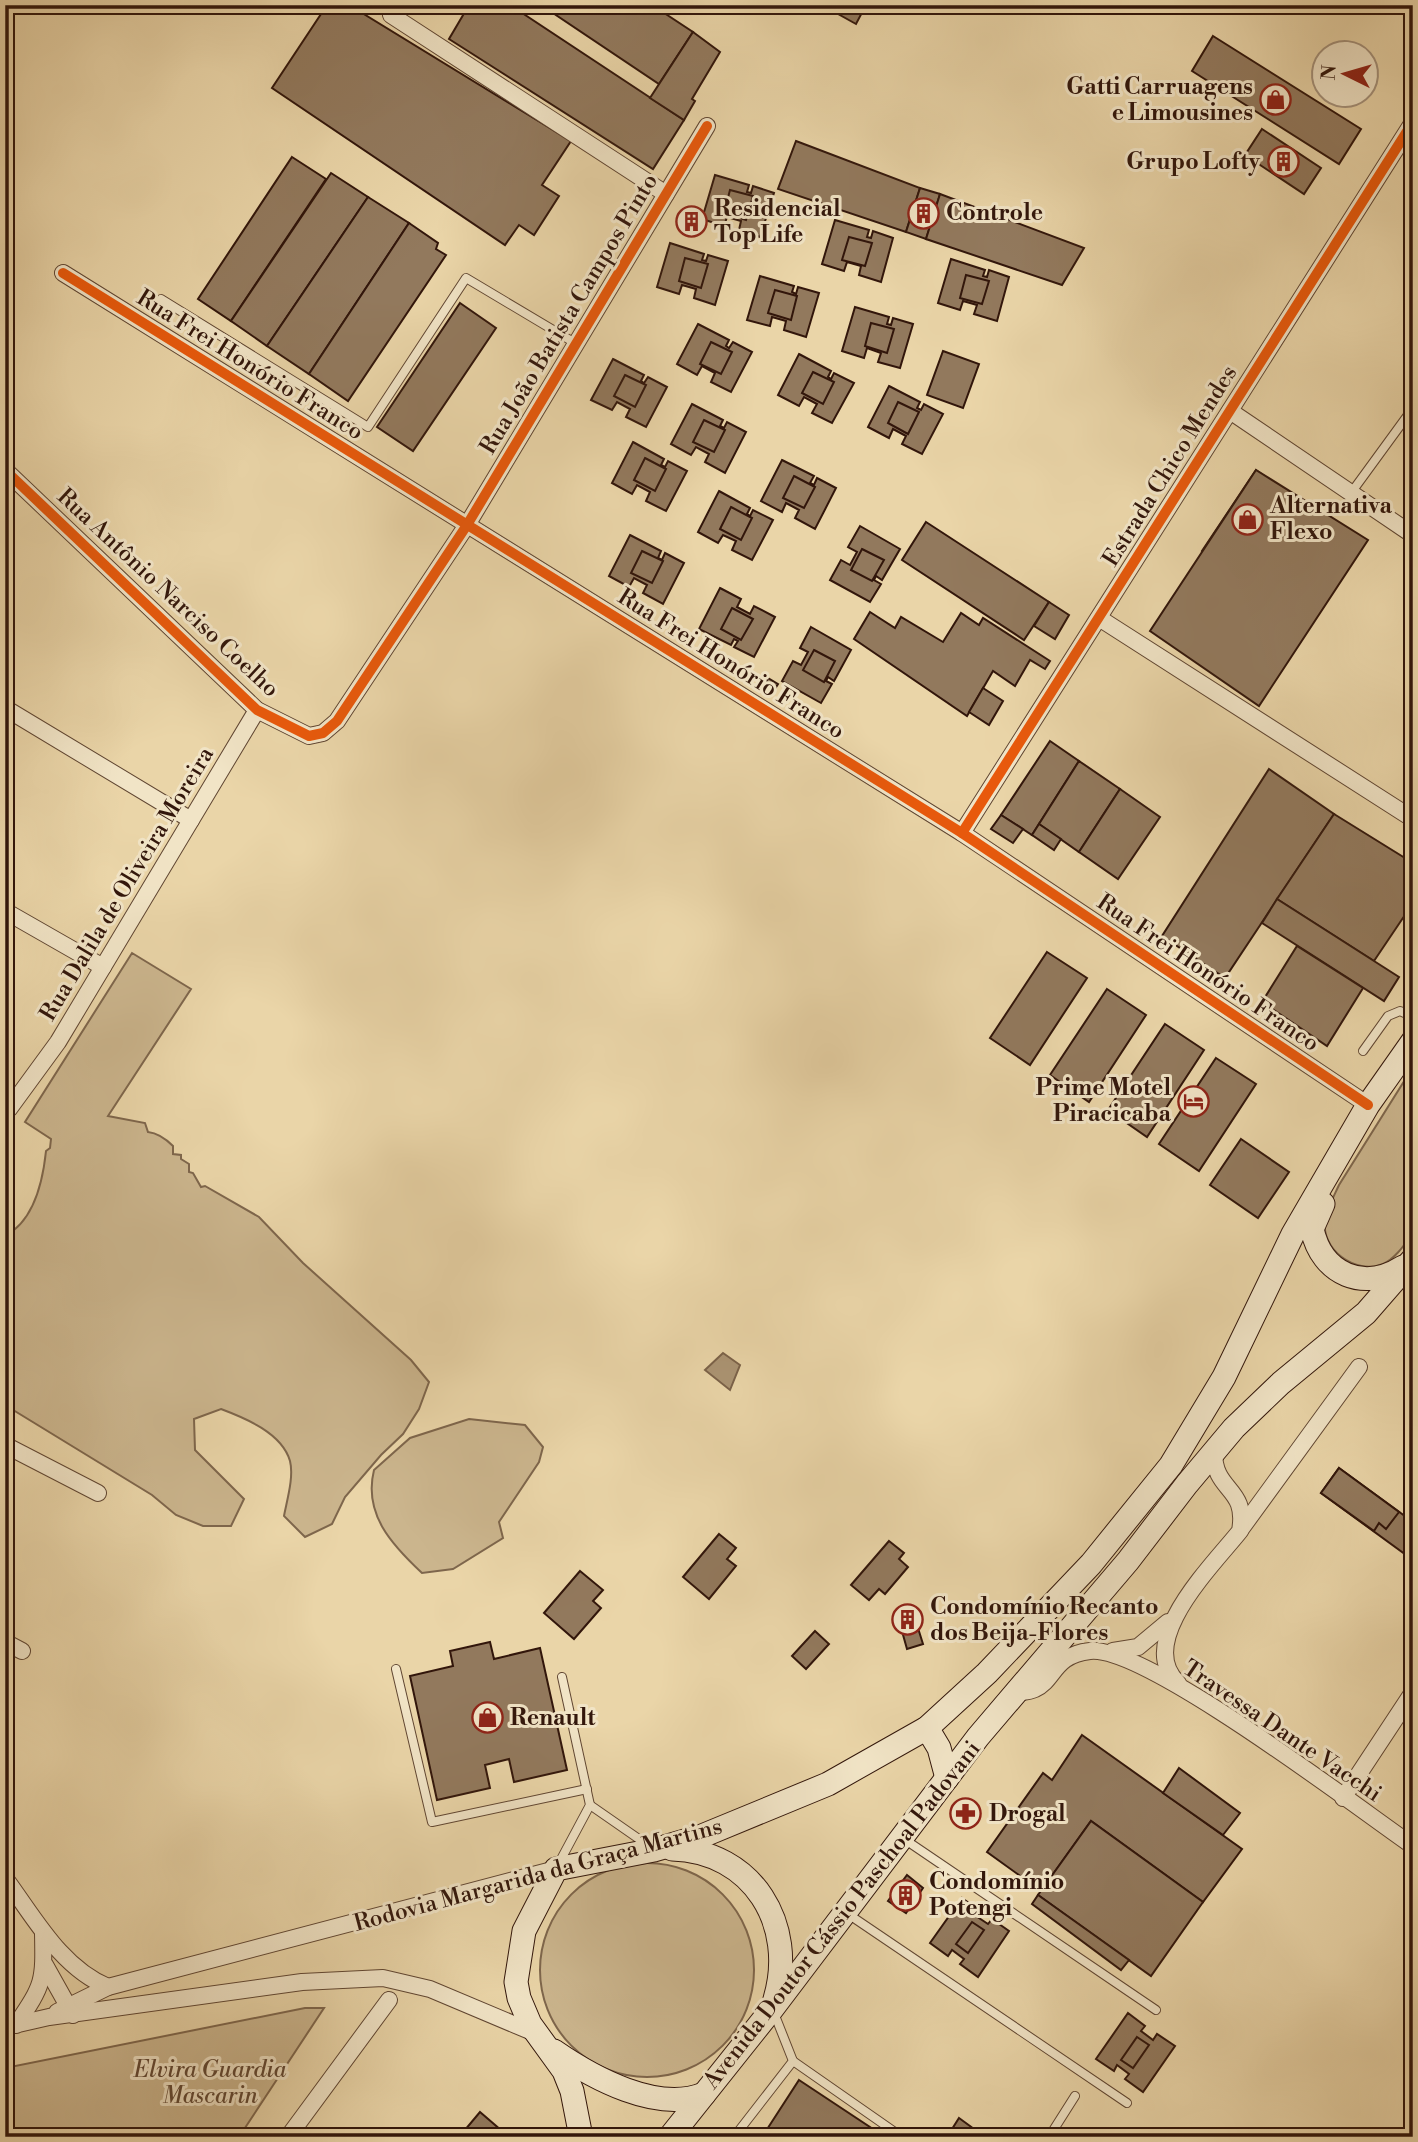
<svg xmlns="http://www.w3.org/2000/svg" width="1418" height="2142" viewBox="0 0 1418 2142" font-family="'Libre Bodoni',serif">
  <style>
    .green { fill: #cbb58d; stroke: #7e664c; stroke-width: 2 }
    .water { fill: #ab9473; stroke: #7b6249; stroke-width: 2 }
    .building { fill: #92795d; stroke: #32160b; stroke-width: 2 }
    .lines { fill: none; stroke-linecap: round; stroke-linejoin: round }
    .service-casing { stroke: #604632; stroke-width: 10 }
    .minor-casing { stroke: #604632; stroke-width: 18 }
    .secondary-casing { stroke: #32160b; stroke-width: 25 }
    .service { stroke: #f1e4c6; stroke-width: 8 }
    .minor { stroke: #f1e4c6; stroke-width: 16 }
    .secondary { stroke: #f1e4c6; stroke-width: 23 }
    .cycleway-casing { stroke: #f1e4c6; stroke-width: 15 }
    .cycleway { stroke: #e8590c; stroke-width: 10 }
    .labels { text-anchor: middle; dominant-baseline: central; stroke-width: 6; stroke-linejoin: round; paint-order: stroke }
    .poi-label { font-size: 23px; font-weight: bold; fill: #32160b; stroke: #f1e4c6; text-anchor: start }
    .street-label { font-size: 23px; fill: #32160b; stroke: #f1e4c6 }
    .park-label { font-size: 23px; font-style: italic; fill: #604632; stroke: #f1e4c6 }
  </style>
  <rect width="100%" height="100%" fill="#ead5a8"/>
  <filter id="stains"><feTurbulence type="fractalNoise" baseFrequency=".00286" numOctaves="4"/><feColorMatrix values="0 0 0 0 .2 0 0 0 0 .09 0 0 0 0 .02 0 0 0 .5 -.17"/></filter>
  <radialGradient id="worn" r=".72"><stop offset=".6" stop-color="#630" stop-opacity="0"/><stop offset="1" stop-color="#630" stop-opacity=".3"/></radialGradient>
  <!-- green -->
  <g class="green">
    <path d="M132,953L191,989L108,1116L145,1123L148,1132C157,1133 167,1140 173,1146V1154L181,1155V1159L189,1164V1172L193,1173L201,1187L205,1186L259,1217L303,1263L411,1360L429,1382L419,1409L403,1434L381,1455L345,1497L332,1524L305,1537L284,1516C287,1500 294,1477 290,1461C282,1433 245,1418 221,1409L194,1419L195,1450L244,1499L231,1526H203L176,1515L152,1495L5,1405V1236C34,1221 43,1180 46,1151L50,1148L51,1139L25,1122Z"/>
    <path d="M1413,1067V1233C1405,1244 1395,1259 1383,1264C1355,1275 1321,1250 1325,1220C1327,1208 1334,1196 1339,1185Z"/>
    <path d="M469,1419L525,1425L543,1447L539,1462L499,1522L503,1538L453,1569L422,1573C392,1545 363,1514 374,1470L410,1438Z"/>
    <circle cx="647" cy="1970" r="107"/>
    <polygon points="305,2008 324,2008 239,2137 5,2137 5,2068"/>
  </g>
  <!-- water -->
  <polygon class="water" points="723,1353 740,1365 730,1390 705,1370"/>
  <!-- building -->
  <g class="building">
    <polygon points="327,5 349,5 571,141 542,185 559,196 534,235 519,225 505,245 272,88"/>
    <polygon points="469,5 510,5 684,120 653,169 449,39"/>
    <polygon points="541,5 652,5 693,32 659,84"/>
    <polygon points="822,5 866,5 856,24"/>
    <polygon points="693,32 720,52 692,99 695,101 684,120 650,98"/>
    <polygon points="1213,36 1361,129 1339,164 1192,71"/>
    <polygon points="1262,129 1321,168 1304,194 1245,155"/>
    <polygon points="796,141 920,188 906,232 778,189"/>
    <polygon points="292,157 326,179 231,321 198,299"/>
    <polygon points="331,173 368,197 267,346 231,321"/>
    <polygon points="715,175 749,185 747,192 751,193 753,186 774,193 760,237 739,230 741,221 727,217 724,226 702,219"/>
    <polygon points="920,188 940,194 926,239 906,232"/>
    <polygon points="730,190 753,196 746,220 724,213"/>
    <polygon points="940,194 1084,248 1062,285 926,239"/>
    <polygon points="368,197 409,223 309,374 267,346"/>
    <polygon points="688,213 699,218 694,231 683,226"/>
    <polygon points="835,220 869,230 867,237 871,238 873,231 893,238 881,282 859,275 861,266 847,262 844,271 822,264"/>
    <polygon points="409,223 438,243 436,249 446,255 348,401 309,374"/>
    <polygon points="849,237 872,243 865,266 842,260"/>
    <polygon points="670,243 704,254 702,260 706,261 708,255 728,261 715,305 694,298 696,289 682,285 679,294 657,287"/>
    <polygon points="685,258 708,264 701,288 679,281"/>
    <polygon points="951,259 985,270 983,276 987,277 989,270 1009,277 997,321 974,314 977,305 963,301 960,310 938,303"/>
    <polygon points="966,275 989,281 982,304 960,298"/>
    <polygon points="760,276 794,286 792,292 796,294 798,287 819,293 806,337 784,330 786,321 772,317 770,326 747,320"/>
    <polygon points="775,290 797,296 791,320 768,313"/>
    <polygon points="460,303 496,328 413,451 377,427"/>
    <polygon points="855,307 889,317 887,324 891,325 893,318 913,324 900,368 878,362 881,353 867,348 864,358 842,351"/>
    <polygon points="871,323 894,329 887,353 865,346"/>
    <polygon points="698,324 729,340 726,346 729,348 733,342 752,352 731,392 711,382 715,373 702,366 697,375 677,364"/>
    <polygon points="711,342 732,352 721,374 700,364"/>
    <polygon points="943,351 979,364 963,408 927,395"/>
    <polygon points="799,354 831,371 828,377 831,379 834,373 854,383 832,423 812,413 817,404 804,397 799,406 778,395"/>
    <polygon points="613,359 644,375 641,381 644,383 648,377 667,387 646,427 626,417 630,409 617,402 612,410 591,400"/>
    <polygon points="813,372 834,382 823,404 802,393"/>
    <polygon points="625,375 646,385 635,407 614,396"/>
    <polygon points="889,386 920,402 917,408 921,410 924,404 943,414 922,454 902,444 906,436 893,429 889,438 868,427"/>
    <polygon points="898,402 919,412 908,434 888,423"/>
    <polygon points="692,404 723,420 720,426 724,428 727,422 746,432 725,473 705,462 709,454 696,447 691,455 671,444"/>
    <polygon points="704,420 725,430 714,452 693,442"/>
    <polygon points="633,442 664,459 661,465 665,467 668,461 687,471 666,511 646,501 650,492 637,485 632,494 612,483"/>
    <polygon points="645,458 666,469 655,491 634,480"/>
    <polygon points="782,460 814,476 810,483 814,485 817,478 836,488 815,529 795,518 799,510 786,503 782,512 761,501"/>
    <polygon points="1256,470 1277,485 1260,511 1284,528 1248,582 1202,551"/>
    <polygon points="1256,470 1368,540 1259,706 1150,631"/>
    <polygon points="794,476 815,487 804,508 783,498"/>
    <polygon points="719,491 750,508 747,514 750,516 753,510 773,520 752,560 732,550 736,541 723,535 718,543 698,532"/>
    <polygon points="731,507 752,518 741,540 720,529"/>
    <polygon points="926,522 1049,602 1024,640 902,560"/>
    <polygon points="860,526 900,549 882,580 876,576 874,580 881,584 870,602 830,580 841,560 850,565 857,552 848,547"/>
    <polygon points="630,535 661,551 658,558 662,560 665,553 684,563 663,604 643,593 647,585 634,578 629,587 609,576"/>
    <polygon points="862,549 884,560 872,581 851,570"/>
    <polygon points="642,551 663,561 652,583 631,573"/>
    <polygon points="720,588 741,599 737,607 750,614 754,606 775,617 754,657 734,647 738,641 734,639 731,645 699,629"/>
    <polygon points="1049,602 1069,615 1055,639 1034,626"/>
    <polygon points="732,608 753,619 741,640 721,629"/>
    <polygon points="870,612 895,628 901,617 943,642 961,613 979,625 983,618 1050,661 1045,669 1030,660 1015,686 993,671 967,716 854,639"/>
    <polygon points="811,627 851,650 834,681 828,677 826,681 832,684 821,703 782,681 793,661 801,665 808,652 800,648"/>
    <polygon points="814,650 835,661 824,682 803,670"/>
    <polygon points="768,678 778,684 771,695 762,689"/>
    <polygon points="983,688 1003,701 989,725 969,712"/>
    <polygon points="1050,741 1079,761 1032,835 1001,815"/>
    <polygon points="1079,761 1120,789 1079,852 1039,824"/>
    <polygon points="1269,769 1334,814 1225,978 1162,936"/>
    <polygon points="1120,789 1160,817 1118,879 1079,852"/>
    <polygon points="1334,814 1413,863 1413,903 1374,961 1277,899"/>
    <polygon points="1001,815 1023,829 1013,843 991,829"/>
    <polygon points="1039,824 1061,839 1054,850 1032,835"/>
    <polygon points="1277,899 1399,977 1384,1001 1262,923"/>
    <polygon points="1297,946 1363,988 1327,1046 1262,1002"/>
    <polygon points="1047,952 1087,978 1030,1065 990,1038"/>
    <polygon points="1107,989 1146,1015 1089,1102 1050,1075"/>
    <polygon points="1165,1024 1204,1050 1147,1137 1108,1110"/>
    <polygon points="1216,1058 1256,1084 1199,1171 1159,1144"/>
    <polygon points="1241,1139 1289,1172 1258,1218 1210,1185"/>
    <polygon points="1339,1468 1413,1522 1413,1560 1321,1493"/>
    <polygon points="1339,1468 1399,1512 1386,1529 1379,1523 1374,1531 1321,1493"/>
    <polygon points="719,1534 736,1548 727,1559 736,1566 709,1599 683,1577"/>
    <polygon points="889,1541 904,1553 899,1559 908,1567 885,1594 879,1589 869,1600 851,1585"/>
    <polygon points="580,1571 603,1590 593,1601 601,1608 574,1639 544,1613"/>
    <polygon points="913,1612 916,1623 901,1628 898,1617"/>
    <polygon points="913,1612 923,1644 907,1649 898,1617"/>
    <polygon points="815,1631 829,1644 806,1669 792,1656"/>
    <polygon points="490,1642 494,1659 540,1648 567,1770 514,1782 509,1759 485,1765 490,1788 437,1800 410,1676 453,1666 450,1651"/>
    <polygon points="1082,1735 1242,1849 1203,1902 1091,1821 1041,1891 987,1852 1043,1773 1052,1780"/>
    <polygon points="1179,1768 1240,1813 1223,1835 1163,1793"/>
    <polygon points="1091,1821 1203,1902 1151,1976 1038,1895"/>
    <polygon points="907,1875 923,1888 906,1913 888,1901"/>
    <polygon points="1038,1895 1129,1960 1121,1970 1032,1904"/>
    <polygon points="962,1898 980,1911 976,1916 988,1924 992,1919 1009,1931 978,1977 960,1964 964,1959 952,1950 948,1956 930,1943"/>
    <polygon points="972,1922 984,1930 968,1953 956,1944"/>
    <polygon points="1128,2013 1145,2026 1141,2031 1153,2040 1157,2034 1175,2046 1143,2092 1125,2079 1129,2074 1117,2065 1114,2071 1096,2059"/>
    <polygon points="1137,2037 1149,2045 1133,2068 1121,2060"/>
    <polygon points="799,2080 885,2137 762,2137"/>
    <polygon points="480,2112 509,2137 459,2137"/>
    <polygon points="959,2118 985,2137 947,2137"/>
  </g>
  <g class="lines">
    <defs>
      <g id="service">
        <polyline points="161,299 368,427 466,278 575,343"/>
        <polyline points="1351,493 1413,408"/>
        <polyline points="1363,1051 1388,1016 1400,1011 1413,1017"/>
        <polyline points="396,1669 432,1822 587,1789"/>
        <polyline points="590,1805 649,1846"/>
        <polyline points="904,1839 1156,2010"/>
        <polyline points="559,1863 590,1805 562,1677"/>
        <polyline points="848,1914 1127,2103"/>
        <polyline points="793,2061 902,2137"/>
        <polyline points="734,2137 793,2061 774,2013"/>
        <polyline points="1049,2137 1075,2096"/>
      </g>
      <g id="minor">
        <polyline points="391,15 666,194"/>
        <polyline points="63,273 962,833 1368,1105"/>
        <polyline points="1230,411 1413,535"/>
        <polyline points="5,470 257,710 309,736 323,733 337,721 467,525 707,126"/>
        <polyline points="1099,618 1413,819"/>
        <polyline points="5,708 191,820"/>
        <polyline points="962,833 1413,122"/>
        <polyline points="5,911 103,967"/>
        <polyline points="5,1110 9,1109 58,1042 257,710"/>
        <polyline points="5,1445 98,1493"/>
        <polyline points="1241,1529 1359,1367"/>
        <polyline points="5,1642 22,1651"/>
        <polyline points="1113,1651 1138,1647 1168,1622"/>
        <path d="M1178,1683C1134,1642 1213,1565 1240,1531C1248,1486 1214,1493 1214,1452"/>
        <path d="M1014,1693C1020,1692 1029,1692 1035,1689C1055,1680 1053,1655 1090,1651C1145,1645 1358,1808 1413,1846"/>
        <polyline points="1343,1798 1413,1692"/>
        <path d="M5,1878C34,1917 61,1968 108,1987"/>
        <polyline points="45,1965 73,2015"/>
        <polyline points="57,2012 108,1987 556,1869"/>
        <path d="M16,2025C44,1984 44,1981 43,1933"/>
        <polyline points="5,2027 49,2017 302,1982 383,1978 430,1989 537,2034"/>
        <polyline points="288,2137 389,2000"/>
      </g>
      <g id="secondary">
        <path d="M1323,1204L1312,1229C1322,1275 1364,1292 1403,1267"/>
        <polyline points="927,1728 939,1748 947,1778"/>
        <path d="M672,1849C753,1851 797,1925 775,1999"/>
        <path d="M554,2051C593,2078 657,2113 704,2094"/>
        <polyline points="581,2137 572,2091 564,2071 530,2024 519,1998 516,1982 524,1931 556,1869 654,1850 702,1836 828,1784 927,1728 987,1673 1091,1564 1171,1465 1224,1377 1293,1234 1368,1105 1413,1041"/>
        <polyline points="670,2137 772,2009 978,1737 1128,1561 1187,1484 1234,1428 1281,1383 1366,1313 1413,1259"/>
      </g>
    </defs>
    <!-- service casing -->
    <use href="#service" class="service-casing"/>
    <!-- minor casing -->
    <use href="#minor" class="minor-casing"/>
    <!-- secondary casing -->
    <use href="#secondary" class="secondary-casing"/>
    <!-- service -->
    <use href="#service" class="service"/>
    <!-- minor -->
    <use href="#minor" class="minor"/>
    <!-- secondary -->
    <use href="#secondary" class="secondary"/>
    <defs>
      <g id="cycleway">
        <polyline points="63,273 962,833 1368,1105"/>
        <polyline points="5,470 257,710 309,736 323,733 337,721 467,525 707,126"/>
        <polyline points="962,833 1413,122"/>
      </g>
    </defs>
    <!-- cycleway casing -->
    <use href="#cycleway" class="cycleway-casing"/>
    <!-- cycleway -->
    <use href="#cycleway" class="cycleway"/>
  </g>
  <!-- icons -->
  <defs>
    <symbol id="shop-ring" viewBox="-11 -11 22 22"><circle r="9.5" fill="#f1e4c6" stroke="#8f2418" stroke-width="1.5"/><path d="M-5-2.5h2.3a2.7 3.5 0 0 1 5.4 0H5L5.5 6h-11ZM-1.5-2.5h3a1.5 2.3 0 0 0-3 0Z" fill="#8f2418"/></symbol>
    <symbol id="building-ring" viewBox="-11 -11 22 22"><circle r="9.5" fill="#f1e4c6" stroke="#8f2418" stroke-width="1.5"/><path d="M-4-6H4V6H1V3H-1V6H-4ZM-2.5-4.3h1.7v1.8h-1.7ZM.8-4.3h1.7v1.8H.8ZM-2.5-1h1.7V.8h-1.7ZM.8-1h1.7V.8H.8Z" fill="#8f2418"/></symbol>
    <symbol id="hotel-ring" viewBox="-11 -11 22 22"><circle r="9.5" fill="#f1e4c6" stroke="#8f2418" stroke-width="1.5"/><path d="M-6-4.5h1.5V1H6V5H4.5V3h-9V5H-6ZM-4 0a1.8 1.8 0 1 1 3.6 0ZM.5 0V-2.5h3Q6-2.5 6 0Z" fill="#8f2418"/></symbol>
    <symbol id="pharmacy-ring" viewBox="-11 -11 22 22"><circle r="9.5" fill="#f1e4c6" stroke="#8f2418" stroke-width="1.5"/><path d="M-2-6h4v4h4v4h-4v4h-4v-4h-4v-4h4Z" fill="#8f2418"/></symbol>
  </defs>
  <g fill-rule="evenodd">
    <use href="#shop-ring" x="1258" y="82" width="35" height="35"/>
    <use href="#building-ring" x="1266" y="144" width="35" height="35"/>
    <use href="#building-ring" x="906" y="196" width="35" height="35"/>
    <use href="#building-ring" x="674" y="204" width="35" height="35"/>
    <use href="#shop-ring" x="1230" y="502" width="35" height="35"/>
    <use href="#hotel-ring" x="1176" y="1084" width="35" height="35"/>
    <use href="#building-ring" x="890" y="1602" width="35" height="35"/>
    <use href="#shop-ring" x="470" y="1700" width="35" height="35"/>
    <use href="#pharmacy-ring" x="948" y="1796" width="35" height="35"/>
    <use href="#building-ring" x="888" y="1878" width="35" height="35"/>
  </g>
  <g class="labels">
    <!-- poi labels -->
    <g class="poi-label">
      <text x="1253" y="87" text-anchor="end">Gatti Carruagens<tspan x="1253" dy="26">e Limousines</tspan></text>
      <text x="1260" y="162" text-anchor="end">Grupo Lofty</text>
      <text x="714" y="209">Residencial<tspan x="714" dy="26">Top Life</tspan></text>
      <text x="946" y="213">Controle</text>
      <text x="1270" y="506">Alternativa<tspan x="1270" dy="26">Flexo</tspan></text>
      <text x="1171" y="1088" text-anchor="end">Prime Motel<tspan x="1171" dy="26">Piracicaba</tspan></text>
      <text x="930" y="1607">Condomínio Recanto<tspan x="930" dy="26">dos Beija-Flores</tspan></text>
      <text x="510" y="1718">Renault</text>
      <text x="989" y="1814">Drogal</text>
      <text x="929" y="1882">Condomínio<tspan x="929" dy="26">Potengi</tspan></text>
    </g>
    <!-- street labels -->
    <g class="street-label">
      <text transform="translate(569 314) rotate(-59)">Rua João Batista Campos Pinto</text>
      <text transform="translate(250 365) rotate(32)">Rua Frei Honório Franco</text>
      <text transform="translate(1170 466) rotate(-58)">Estrada Chico Mendes</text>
      <text transform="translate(168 593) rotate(43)">Rua Antônio Narciso Coelho</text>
      <text transform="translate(731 664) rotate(32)">Rua Frei Honório Franco</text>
      <text transform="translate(127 884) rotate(-59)">Rua Dalila de Oliveira Moreira</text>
      <text transform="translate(1208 973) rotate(34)">Rua Frei Honório Franco</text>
      <text transform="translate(1282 1731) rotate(34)">Travessa Dante Vacchi</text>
      <text transform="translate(538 1875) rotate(-15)">Rodovia Margarida da Graça Martins</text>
      <text transform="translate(842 1915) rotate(-52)">Avenida Doutor Cássio Paschoal Padovani</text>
    </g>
    <!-- park labels -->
    <g class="park-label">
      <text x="210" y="2070">Elvira Guardia<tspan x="210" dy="26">Mascarin</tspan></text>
    </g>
  </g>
  <!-- margin -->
  <rect width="1418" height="2142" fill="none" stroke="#ead5a8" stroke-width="28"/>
  <rect x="7" y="7" width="1404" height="2128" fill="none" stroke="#32160b" stroke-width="3.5"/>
  <rect x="14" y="14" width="1390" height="2114" fill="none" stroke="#32160b" stroke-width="2"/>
  <!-- north arrow -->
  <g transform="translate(1345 74) rotate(275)"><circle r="33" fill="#f1e4c6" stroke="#a5927b" stroke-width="2"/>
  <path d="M0-5L12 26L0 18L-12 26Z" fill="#8f2418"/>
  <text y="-10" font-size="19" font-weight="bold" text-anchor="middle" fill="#32160b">N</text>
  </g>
  <rect width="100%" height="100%" filter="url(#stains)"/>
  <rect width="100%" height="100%" fill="url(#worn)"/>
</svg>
